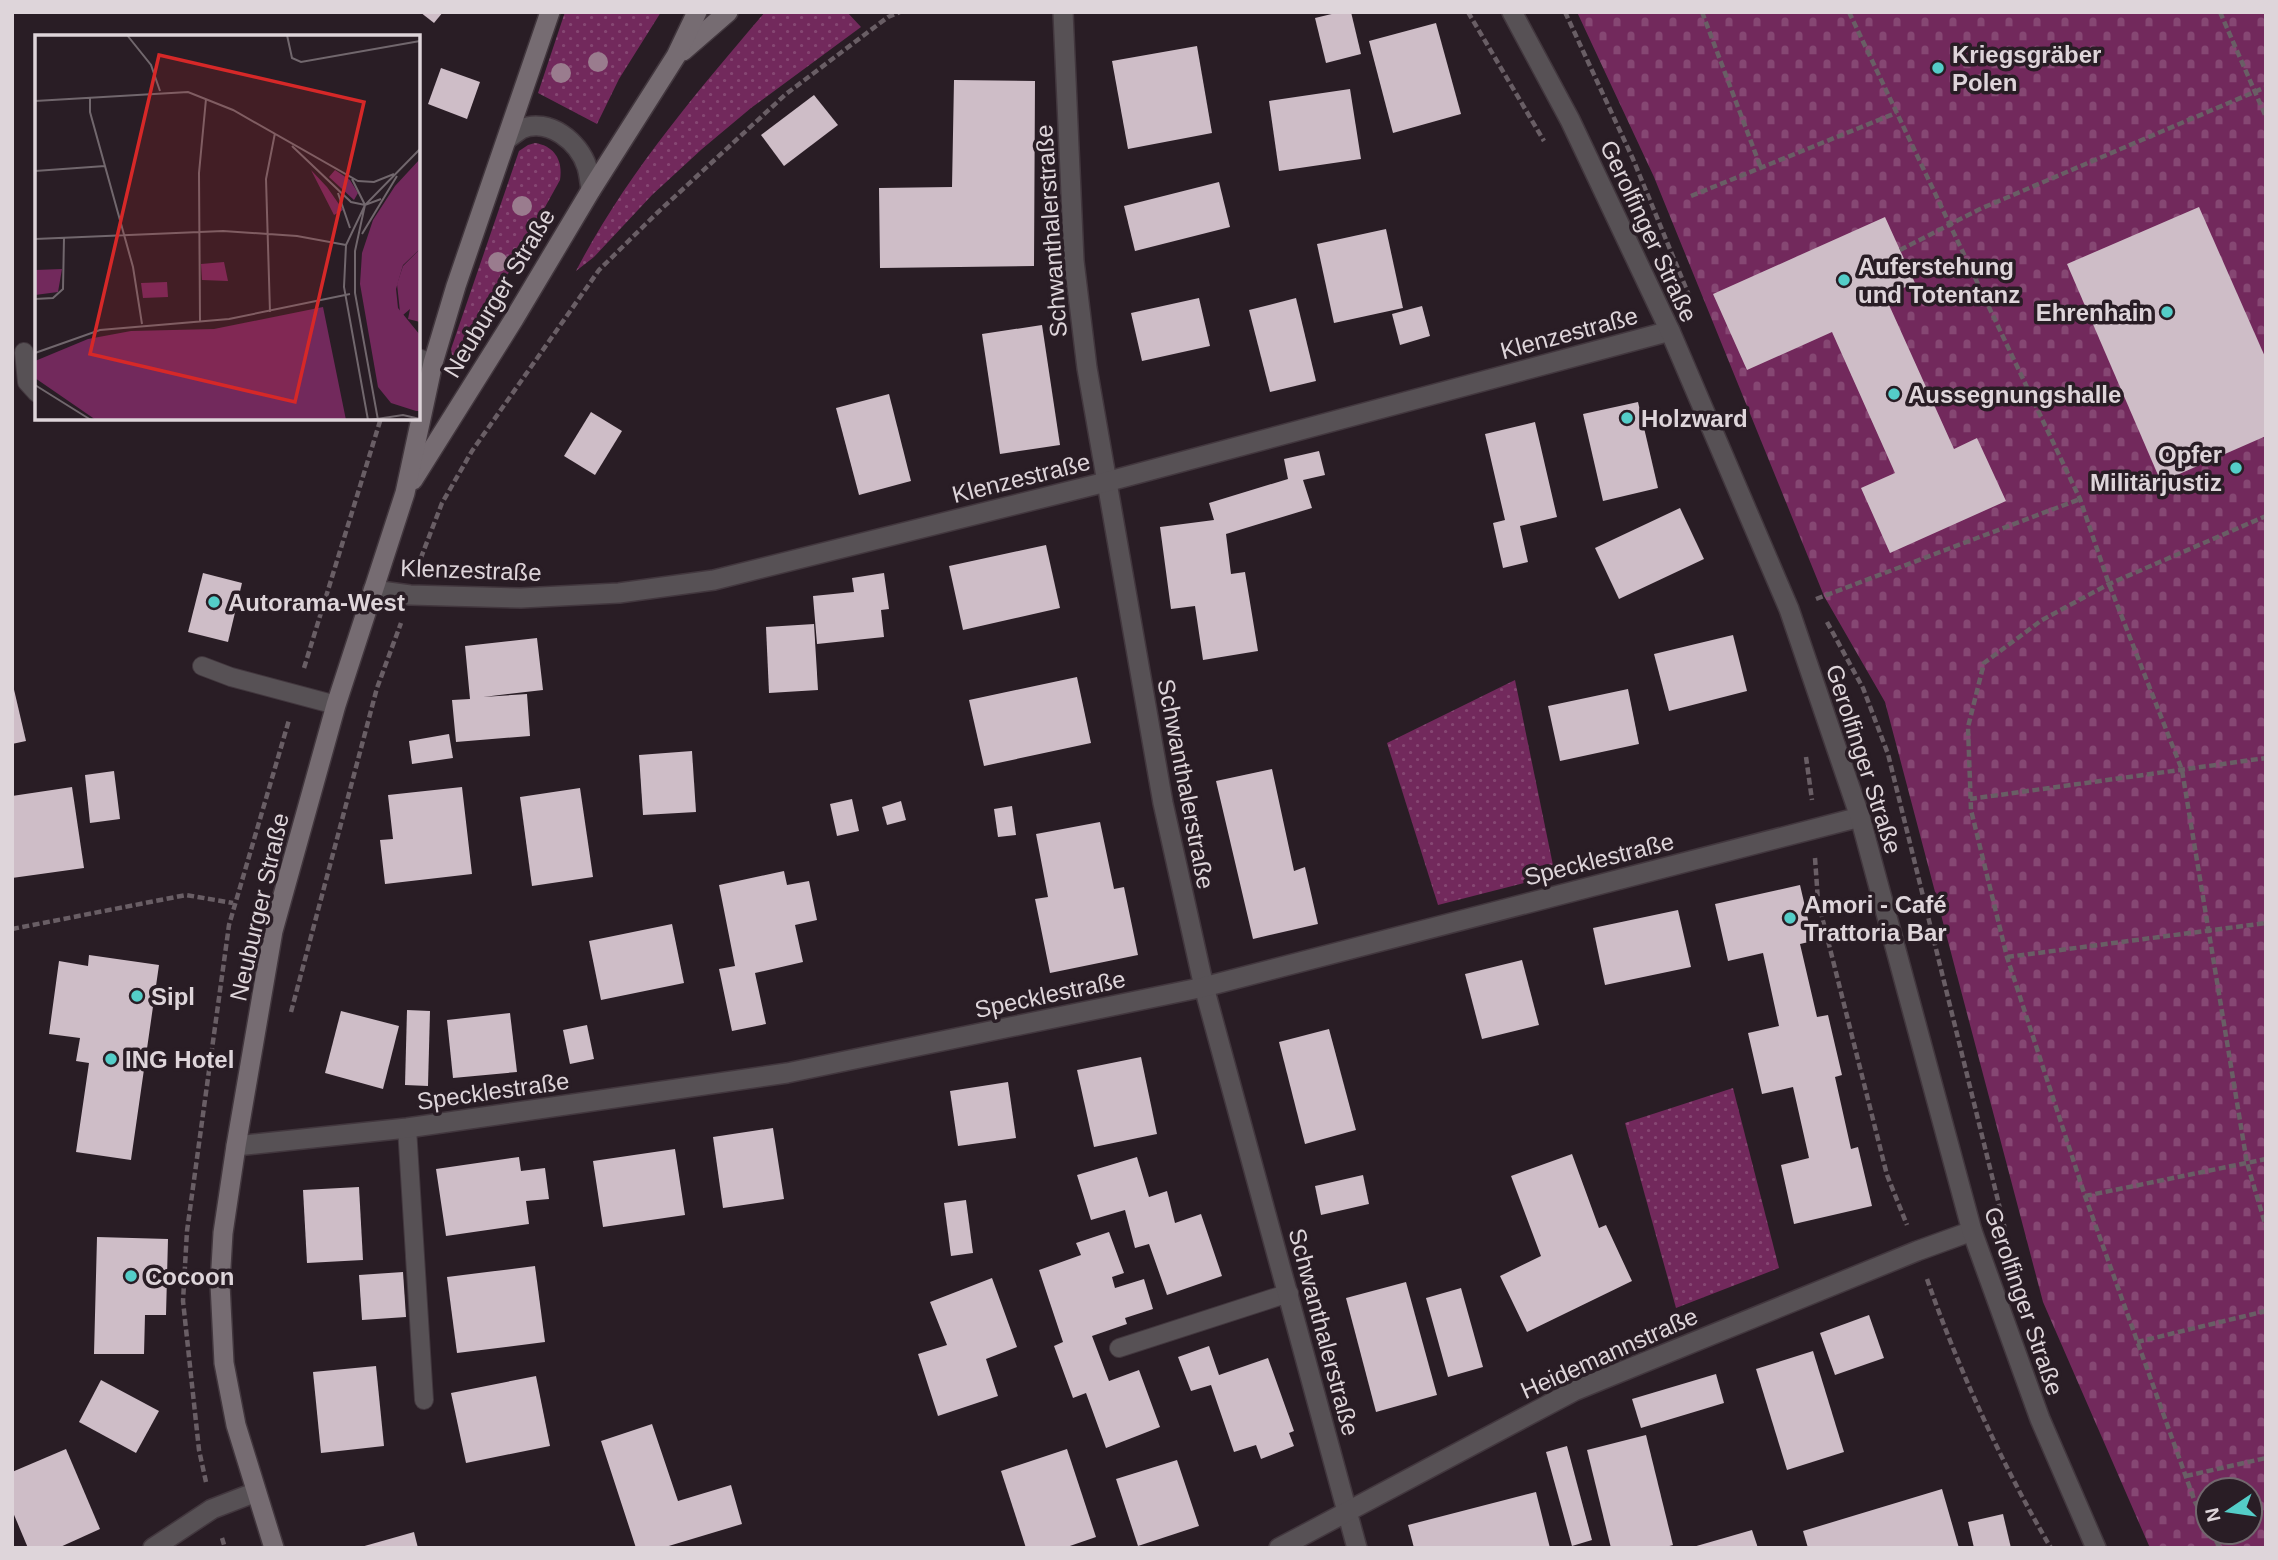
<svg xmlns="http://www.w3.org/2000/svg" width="2278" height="1560" viewBox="0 0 2278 1560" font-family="Helvetica,sans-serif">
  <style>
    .grass { fill: url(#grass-dots) }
    .cemetery { fill: url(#cemetery-stones); fill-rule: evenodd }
    .building { fill: #cebdc7 }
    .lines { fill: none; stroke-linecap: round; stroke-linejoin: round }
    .service-casing { stroke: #42373e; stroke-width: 20 }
    .minor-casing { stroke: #42373e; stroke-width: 22 }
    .tertiary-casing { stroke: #42373e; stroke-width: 22 }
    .secondary-casing { stroke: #42373e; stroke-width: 22 }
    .path { stroke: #695e65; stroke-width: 4.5; stroke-dasharray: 7 3.5; stroke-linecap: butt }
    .service { stroke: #575155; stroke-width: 18 }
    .minor { stroke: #575155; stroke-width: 19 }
    .tertiary { stroke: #575155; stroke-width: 19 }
    .secondary { stroke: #766c72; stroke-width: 19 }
    .tree { fill: #9a7c8e }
    .poi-dot { fill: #54cdc8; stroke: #291d25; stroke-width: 2.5 }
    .labels { text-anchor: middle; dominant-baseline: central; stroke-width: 7; stroke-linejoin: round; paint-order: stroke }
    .poi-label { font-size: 24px; font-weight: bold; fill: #ded5da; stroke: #291d25; text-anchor: start }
    .street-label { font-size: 24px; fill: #ded5da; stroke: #291d25 }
    .inset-road { fill: none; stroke: #71676d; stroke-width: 2 }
    .view { fill: #d62828; fill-opacity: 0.15; stroke: #d62828; stroke-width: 3.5 }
    .inset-edge { fill: none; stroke: #ded5da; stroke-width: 3.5 }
  </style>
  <defs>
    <pattern id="grass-dots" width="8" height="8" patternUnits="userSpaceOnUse" patternTransform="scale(1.75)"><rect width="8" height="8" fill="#72295c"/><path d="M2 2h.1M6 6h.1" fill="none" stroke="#864773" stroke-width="1.8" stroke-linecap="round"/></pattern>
    <pattern id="cemetery-stones" width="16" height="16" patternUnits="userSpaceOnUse" patternTransform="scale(1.75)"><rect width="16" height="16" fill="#72295c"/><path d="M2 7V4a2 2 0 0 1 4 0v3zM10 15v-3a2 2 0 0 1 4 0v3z" fill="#864773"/></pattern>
  </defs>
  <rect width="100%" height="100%" fill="#291d25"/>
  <!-- grass -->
  <g class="grass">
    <polygon points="565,12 661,12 619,79 597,124 538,93"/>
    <path d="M765,12H847L861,27L751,108L702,149L652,195L594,257L576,271C625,176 696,93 765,12Z"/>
    <path d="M535,143C555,146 563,161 560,180L462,357L452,355L451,349L519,151L528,145Z"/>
    <polygon points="1515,680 1555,875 1438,905 1387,743"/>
    <polygon points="1733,1088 1779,1268 1676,1308 1625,1123"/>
  </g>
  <!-- cemetery -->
  <path class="cemetery" d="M1577,12H2266V1548H2150L2043,1302L1885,702L1824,596L1654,177ZM2208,1490H2250V1532H2208Z"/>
  <!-- building -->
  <g class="building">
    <polygon points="420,12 443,12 434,23"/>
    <polygon points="1340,12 1351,12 1361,54 1326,63 1315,18"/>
    <polygon points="1436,23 1461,114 1393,133 1369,41"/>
    <polygon points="1197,46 1212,133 1128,149 1112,61"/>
    <polygon points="441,68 480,82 467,119 428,104"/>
    <polygon points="954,80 1035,81 1034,266 880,268 879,188 952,187"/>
    <polygon points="1350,89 1361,159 1279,171 1269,101"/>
    <polygon points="814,95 838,125 784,166 761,135"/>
    <polygon points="1219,182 1230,227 1135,251 1124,206"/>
    <polygon points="2199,207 2266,359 2266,436 2161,482 2067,264"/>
    <polygon points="1885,217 1915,283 1885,296 1954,449 1977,438 2006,501 1890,553 1861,488 1895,473 1832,332 1747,370 1713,294"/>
    <polygon points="1386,229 1403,308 1334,323 1317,244"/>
    <polygon points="1199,298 1210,346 1142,361 1131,313"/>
    <polygon points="1296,298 1316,381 1270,392 1249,310"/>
    <polygon points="1422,306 1430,336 1400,345 1392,314"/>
    <polygon points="1042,325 1060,445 1000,454 982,334"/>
    <polygon points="889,394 911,481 859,495 836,408"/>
    <polygon points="1638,402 1658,488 1603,501 1583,414"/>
    <polygon points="591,412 622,431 595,475 564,456"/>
    <polygon points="1535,422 1557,517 1520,526 1528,562 1503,568 1493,523 1505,520 1485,434"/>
    <polygon points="1319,451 1325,475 1303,480 1312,508 1226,534 1231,574 1245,572 1258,651 1203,660 1195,606 1171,609 1160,527 1214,520 1209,503 1288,479 1284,459"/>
    <polygon points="1680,508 1704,559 1619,599 1595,548"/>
    <polygon points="1046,545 1060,608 963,630 949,566"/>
    <polygon points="203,573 242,583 228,642 188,632"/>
    <polygon points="884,573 889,609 881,610 884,637 817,644 813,596 854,592 852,578"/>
    <polygon points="814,624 818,690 769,693 766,627"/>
    <polygon points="1733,635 1747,691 1669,711 1654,654"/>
    <polygon points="537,638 543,690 483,697 527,694 530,736 456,742 452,700 470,699 465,646"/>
    <polygon points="1077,677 1091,743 984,766 969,700"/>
    <polygon points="12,681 26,741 12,744"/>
    <polygon points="1628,689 1639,744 1560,761 1548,706"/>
    <polygon points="449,734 453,758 412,764 409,741"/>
    <polygon points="692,751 696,812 643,815 639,755"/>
    <polygon points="1272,769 1294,871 1305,867 1318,924 1253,939 1216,781"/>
    <polygon points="114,771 120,819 90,823 85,775"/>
    <polygon points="72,787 84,868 12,878 12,796"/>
    <polygon points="462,787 472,874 385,884 380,840 393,839 388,795"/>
    <polygon points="580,788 593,877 532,886 520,797"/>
    <polygon points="852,799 859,831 837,836 830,804"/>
    <polygon points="901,801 906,820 887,825 882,807"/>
    <polygon points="1012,806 1016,835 998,837 994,809"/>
    <polygon points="1100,822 1114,889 1124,887 1138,955 1050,973 1035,899 1048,897 1036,834"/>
    <polygon points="784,871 787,885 809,881 817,920 795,925 803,962 755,973 766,1024 732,1031 719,969 735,966 719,885"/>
    <polygon points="1800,885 1813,941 1800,944 1817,1017 1828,1015 1842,1075 1835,1077 1851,1149 1858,1147 1872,1206 1794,1224 1781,1165 1809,1158 1793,1087 1762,1094 1748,1033 1779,1026 1763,953 1728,961 1715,904"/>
    <polygon points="1678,910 1691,967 1605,985 1593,928"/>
    <polygon points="672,924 684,983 601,1000 589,941"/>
    <polygon points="89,955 159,965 131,1160 76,1152 89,1063 76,1061 80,1038 49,1034 59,961 88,966"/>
    <polygon points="1522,960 1539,1025 1482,1039 1465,974"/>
    <polygon points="407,1010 430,1011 428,1086 405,1085"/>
    <polygon points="341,1011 399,1026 383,1089 325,1073"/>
    <polygon points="510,1013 517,1072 453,1078 447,1020"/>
    <polygon points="587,1025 594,1059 570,1064 563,1030"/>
    <polygon points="1329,1029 1356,1130 1305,1144 1279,1042"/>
    <polygon points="1141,1057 1157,1134 1094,1147 1077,1070"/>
    <polygon points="1008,1082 1016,1138 958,1146 950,1091"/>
    <polygon points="773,1128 784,1199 723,1208 713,1137"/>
    <polygon points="675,1149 685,1215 603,1227 593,1161"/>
    <polygon points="1572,1154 1599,1228 1606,1225 1632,1281 1527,1332 1500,1276 1541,1256 1511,1176"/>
    <polygon points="519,1157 521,1171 545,1168 549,1199 526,1201 529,1224 446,1236 436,1169"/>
    <polygon points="1137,1157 1149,1197 1167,1191 1175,1223 1201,1214 1222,1276 1167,1295 1149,1244 1135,1248 1125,1210 1091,1220 1077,1175"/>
    <polygon points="1363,1175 1369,1204 1321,1215 1315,1186"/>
    <polygon points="359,1187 363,1260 307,1263 303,1190"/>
    <polygon points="966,1200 973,1253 951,1256 944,1203"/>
    <polygon points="1109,1232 1124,1273 1112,1277 1115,1288 1144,1279 1153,1309 1125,1318 1127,1324 1092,1336 1109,1381 1139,1370 1160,1427 1106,1448 1086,1393 1073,1398 1054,1346 1063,1342 1039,1270 1081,1255 1076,1243"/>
    <polygon points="97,1237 168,1239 166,1315 145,1315 144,1354 94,1354"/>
    <polygon points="535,1266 545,1342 457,1353 447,1277"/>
    <polygon points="403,1272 406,1317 362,1320 359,1275"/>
    <polygon points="992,1278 1017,1347 986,1359 998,1396 938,1416 918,1354 947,1345 930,1302"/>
    <polygon points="1406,1282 1437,1395 1376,1412 1346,1298"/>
    <polygon points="1461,1288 1483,1367 1448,1377 1426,1298"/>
    <polygon points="1869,1315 1884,1358 1835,1375 1820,1333"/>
    <polygon points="1209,1346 1219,1375 1268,1358 1294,1431 1289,1433 1294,1446 1261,1459 1256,1445 1234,1452 1211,1385 1191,1391 1178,1357"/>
    <polygon points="1813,1351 1844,1452 1787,1470 1756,1369"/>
    <polygon points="376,1366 384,1446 321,1453 313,1372"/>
    <polygon points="1716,1374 1724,1403 1641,1428 1632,1399"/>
    <polygon points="536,1376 550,1446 466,1463 451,1393"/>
    <polygon points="101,1380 159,1411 136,1453 79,1422"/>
    <polygon points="652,1424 678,1501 731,1485 742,1524 662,1548 636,1548 601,1441"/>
    <polygon points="1646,1435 1673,1545 1662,1548 1611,1548 1587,1450"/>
    <polygon points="1567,1446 1592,1540 1572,1546 1546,1452"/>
    <polygon points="66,1449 100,1529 58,1548 28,1548 12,1510 12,1472"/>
    <polygon points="1067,1449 1096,1537 1064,1548 1026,1548 1001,1471"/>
    <polygon points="1177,1460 1199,1526 1138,1546 1116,1479"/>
    <polygon points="1942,1489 1959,1548 1808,1548 1803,1531"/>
    <polygon points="1536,1492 1550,1548 1414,1548 1408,1525"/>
    <polygon points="2003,1514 2011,1548 1974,1548 1968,1522"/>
    <polygon points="1752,1530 1758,1548 1694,1548 1693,1547"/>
    <polygon points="414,1532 418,1548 361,1548 361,1547"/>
  </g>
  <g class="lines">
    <defs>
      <g id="service">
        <polyline points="24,352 27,382 37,393"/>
        <polyline points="418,358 433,363"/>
        <polyline points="202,666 231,677 336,705"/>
        <polyline points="407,1128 424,1400"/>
        <polyline points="1119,1348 1289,1293"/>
      </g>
      <g id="minor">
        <polyline points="1063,12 1074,261 1087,368 1163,803 1204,987 1357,1548"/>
        <path d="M507,139C512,136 516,132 521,129C549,117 579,142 587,167C589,174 590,182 591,190"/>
        <polyline points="373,590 410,595 521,598 619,593 714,580 1106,482 1670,331"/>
        <polyline points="236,1146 407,1128 787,1073 1204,987 1860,817"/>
        <polyline points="153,1548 212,1509 256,1492"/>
        <polyline points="1279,1548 1574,1391 1917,1251 1972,1231"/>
      </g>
      <polyline id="tertiary" points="1512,12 1570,120 1670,331 1789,609 1860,817 1972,1231 2040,1419 2096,1548"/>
      <g id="secondary">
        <polyline points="683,51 728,12"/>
        <polyline points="413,480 514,319 591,190 676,56 697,12"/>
        <polyline points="274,1548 236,1425 224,1363 220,1284 223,1233 236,1146 273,931 336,705 405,493 433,363 456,286 550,12"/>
      </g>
    </defs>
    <!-- service casing -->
    <use href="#service" class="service-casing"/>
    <!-- minor casing -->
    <use href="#minor" class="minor-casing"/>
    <!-- tertiary casing -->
    <use href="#tertiary" class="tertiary-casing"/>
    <!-- secondary casing -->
    <use href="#secondary" class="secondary-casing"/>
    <!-- path -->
    <g class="path">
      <polyline points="1468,12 1544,141"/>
      <polyline points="1565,12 1633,159 1690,298"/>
      <polyline points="1702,12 1761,168"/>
      <polyline points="1849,12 2080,499 2109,584 2182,770 2247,1163 2266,1227"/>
      <polyline points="2220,12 2266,117"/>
      <polyline points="1691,196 1896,113"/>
      <polyline points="1900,250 1980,209 2266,87"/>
      <polyline points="417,568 442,503 472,451 599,270 657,213 786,94 888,17 900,12"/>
      <polyline points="1816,599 2080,499"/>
      <polyline points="1827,622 1863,688 1888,754 2005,1229"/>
      <polyline points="304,668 381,418"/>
      <polyline points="1806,757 1812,800"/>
      <polyline points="1970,799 2266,758"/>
      <polyline points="1815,858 1818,901 1887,1175 1907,1225"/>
      <polyline points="12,929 186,895 233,903"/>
      <polyline points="2007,957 2266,923"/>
      <polyline points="291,1012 377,688 401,623"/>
      <polyline points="2085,1196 2266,1159"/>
      <path d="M1927,1279C1958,1368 2003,1467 2051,1548"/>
      <polyline points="2137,1342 2266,1311"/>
      <polyline points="2186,1476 2266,1458"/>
      <polyline points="206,1482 199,1450 183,1301 187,1231 229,925 289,720"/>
      <polyline points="2208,1526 2195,1502 2085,1196 2007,957 1971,810 1968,727 1984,663 2042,620 2109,584 2266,516"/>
      <polyline points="2211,1532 2220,1548"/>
      <polyline points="222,1538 225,1548"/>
    </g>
    <!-- service -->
    <use href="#service" class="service"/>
    <!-- minor -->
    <use href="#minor" class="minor"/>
    <!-- tertiary -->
    <use href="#tertiary" class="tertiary"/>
    <!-- secondary -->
    <use href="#secondary" class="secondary"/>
  </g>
  <!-- trees -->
  <g class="tree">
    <circle cx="598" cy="62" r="10"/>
    <circle cx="561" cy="73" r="10"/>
    <circle cx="522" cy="206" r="10"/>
    <circle cx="498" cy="262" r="10"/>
  </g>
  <!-- markers -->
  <g class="poi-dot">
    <circle cx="1938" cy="68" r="7"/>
    <circle cx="1844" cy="280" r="7"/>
    <circle cx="2167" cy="312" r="7"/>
    <circle cx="1894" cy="394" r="7"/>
    <circle cx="1627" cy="418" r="7"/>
    <circle cx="2236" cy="468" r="7"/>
    <circle cx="214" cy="602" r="7"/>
    <circle cx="1790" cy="918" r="7"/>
    <circle cx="137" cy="996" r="7"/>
    <circle cx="111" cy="1059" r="7"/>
    <circle cx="131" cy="1276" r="7"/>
  </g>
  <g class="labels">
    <!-- poi labels -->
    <g class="poi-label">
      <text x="1952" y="54">Kriegsgräber<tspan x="1952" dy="28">Polen</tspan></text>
      <text x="1858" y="266">Auferstehung<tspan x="1858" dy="28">und Totentanz</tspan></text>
      <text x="2153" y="312" text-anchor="end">Ehrenhain</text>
      <text x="1908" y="394">Aussegnungshalle</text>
      <text x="1641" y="418">Holzward</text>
      <text x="2222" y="454" text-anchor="end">Opfer<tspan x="2222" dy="28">Militärjustiz</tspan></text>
      <text x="228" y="602">Autorama-West</text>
      <text x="1804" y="904">Amori - Café<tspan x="1804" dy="28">Trattoria Bar</tspan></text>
      <text x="151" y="996">Sipl</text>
      <text x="125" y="1059">ING Hotel</text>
      <text x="145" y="1276">Cocoon</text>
    </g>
    <!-- street labels -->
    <g class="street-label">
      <text transform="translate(1051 231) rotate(-94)">Schwanthalerstraße</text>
      <text transform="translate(1649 231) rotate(65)">Gerolfinger Straße</text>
      <text transform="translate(499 293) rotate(-59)">Neuburger Straße</text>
      <text transform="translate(1569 333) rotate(-15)">Klenzestraße</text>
      <text transform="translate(1021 478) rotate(-14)">Klenzestraße</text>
      <text transform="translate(471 570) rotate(2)">Klenzestraße</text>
      <text transform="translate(1864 759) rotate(72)">Gerolfinger Straße</text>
      <text transform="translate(1186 784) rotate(79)">Schwanthalerstraße</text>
      <text transform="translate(1599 859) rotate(-14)">Specklestraße</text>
      <text transform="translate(259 907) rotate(-77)">Neuburger Straße</text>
      <text transform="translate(1050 994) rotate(-12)">Specklestraße</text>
      <text transform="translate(493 1091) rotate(-8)">Specklestraße</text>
      <text transform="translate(2024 1301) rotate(71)">Gerolfinger Straße</text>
      <text transform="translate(1324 1332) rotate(75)">Schwanthalerstraße</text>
      <text transform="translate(1609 1353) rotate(-24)">Heidemannstraße</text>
    </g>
  </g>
  <!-- overview -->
  <g transform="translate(35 35)">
    <rect width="385" height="385" fill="#291d25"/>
    <path d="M276,135L292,152L308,175L299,180ZM300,135L315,145L323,158L319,165L294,142ZM189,227L193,246L167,245L166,229ZM27,234L23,257L0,260V235ZM132,247L133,262L108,263L106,248Z" fill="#72295c"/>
    <path d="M385,124V214L368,230L361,254L363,273L385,300V376H381L356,368L343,352L325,249L327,218L338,185L360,151Z" fill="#72295c"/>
    <path d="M288,272L311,385H61L0,343V326L53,304L96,296L179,294Z" fill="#72295c"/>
    <path d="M385,214V287L373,284L375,274L368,280L365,277L362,249L368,231Z" fill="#72295c"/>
    <path class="inset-road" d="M92,0L116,30L125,56M252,0L257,23L266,27L385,6M55,62V77L98,232L107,289M0,66L153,57L198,75L323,146L339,147L359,139M257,111L316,167L330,170L346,164M0,136L70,131M317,144L330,170L320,216V258L343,385M303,158L315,193M327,199L362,141M0,204L188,196L262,201L311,210M0,264L18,263L28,254L29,203M235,277L231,144L240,98M165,287L164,138L171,64M0,318L65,295L194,284L315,259M0,350L56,385M333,385L309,252L311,210L330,170L385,114M335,385L368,380L385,384"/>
    <path class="view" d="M124,20L329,67L260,367L55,319Z"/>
    <rect width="385" height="385" class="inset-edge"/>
  </g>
  <!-- border -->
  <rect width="2278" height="1560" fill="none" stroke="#ded5da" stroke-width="28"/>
  <!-- north arrow -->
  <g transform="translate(2229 1511) rotate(257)"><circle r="33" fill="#291d25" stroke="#71676d" stroke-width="2"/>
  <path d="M0-5L12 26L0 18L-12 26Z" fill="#54cdc8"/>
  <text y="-10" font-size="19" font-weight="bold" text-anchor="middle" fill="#ded5da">N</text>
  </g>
</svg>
